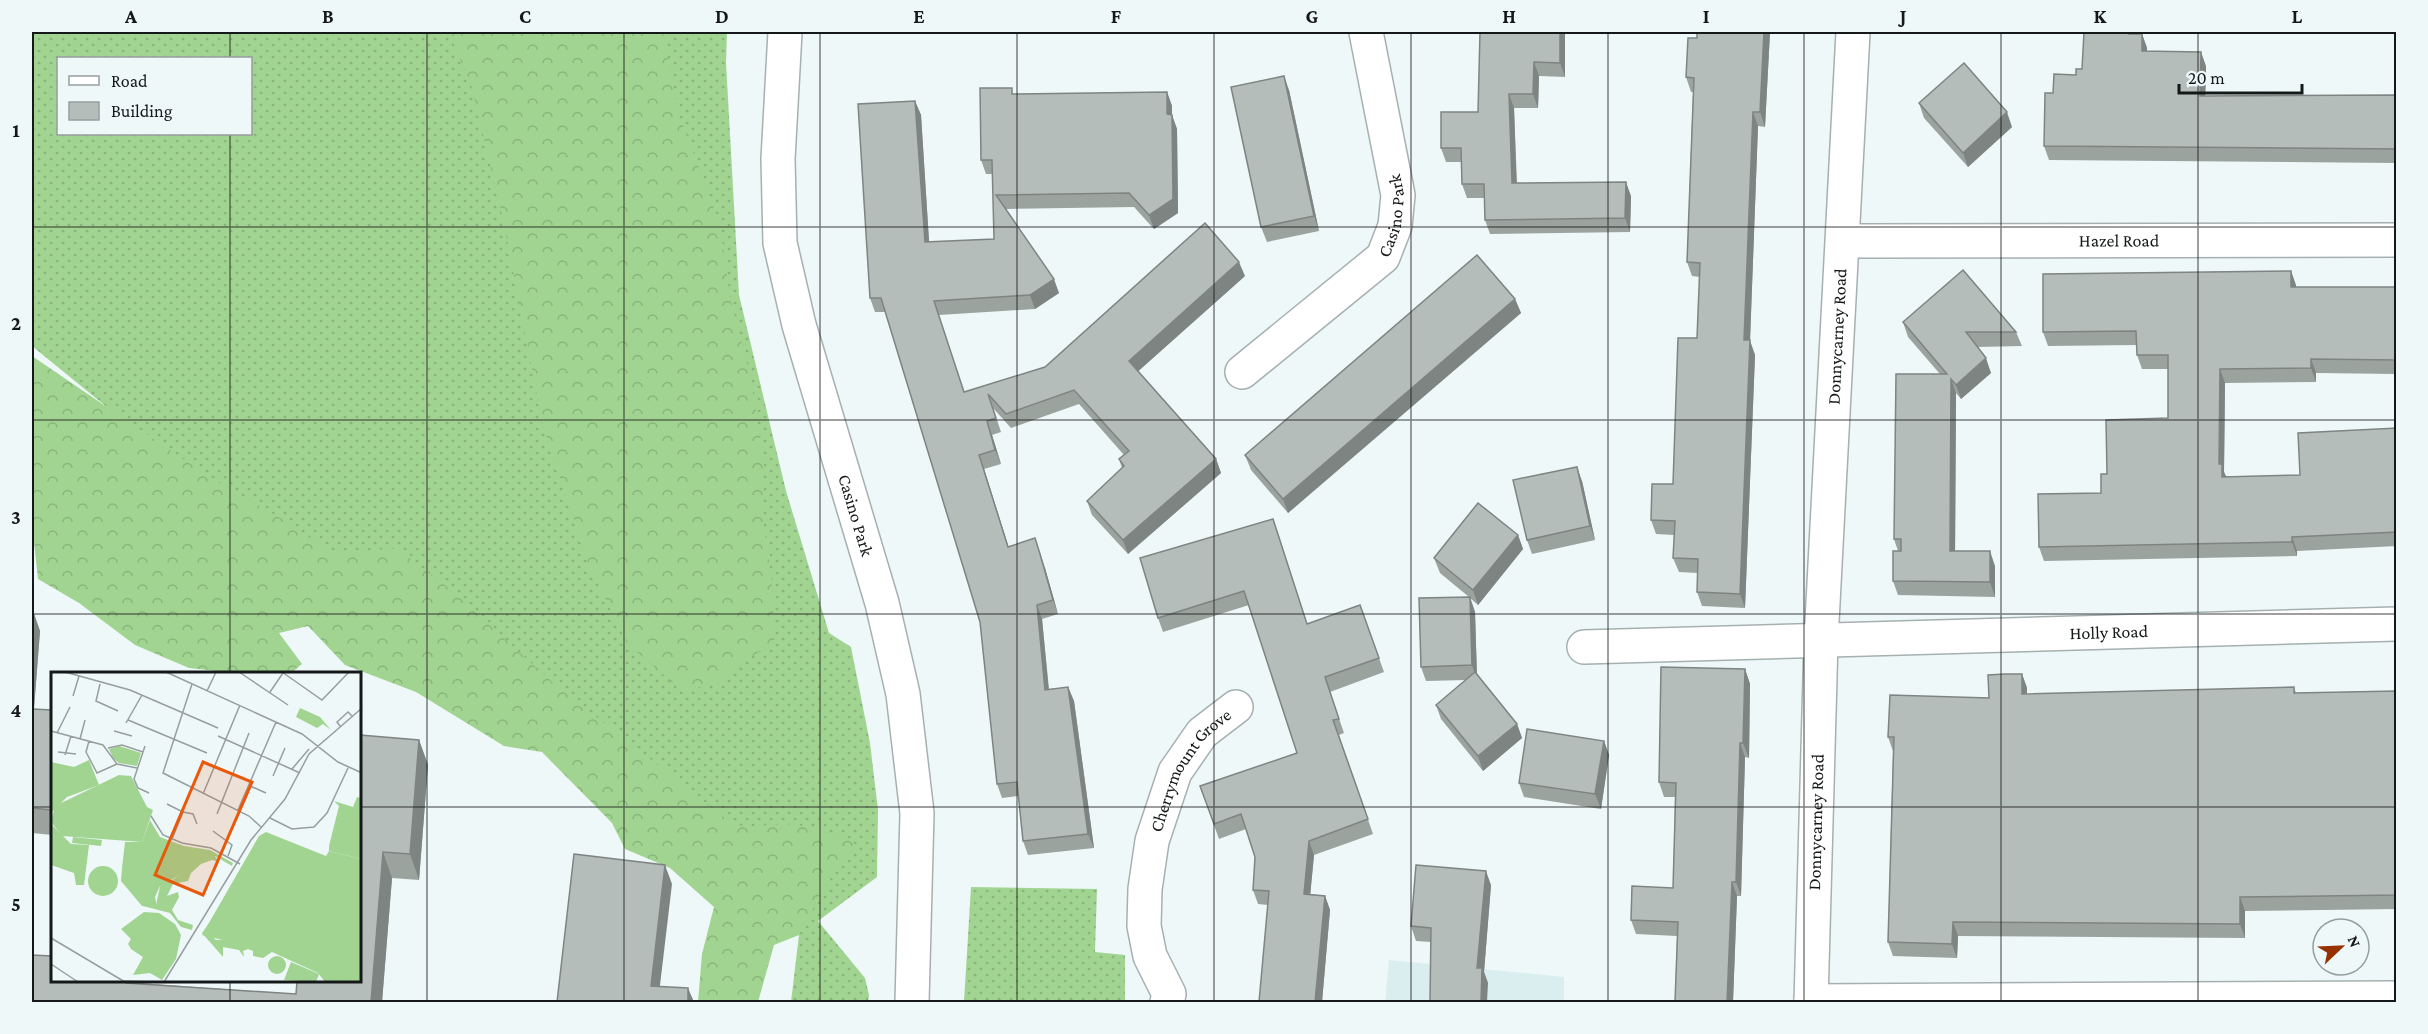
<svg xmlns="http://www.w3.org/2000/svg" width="2428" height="1034" viewBox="0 0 2428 1034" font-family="'Crimson Pro',serif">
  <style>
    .built { fill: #daeef0 }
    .grass { fill: url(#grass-dots); fill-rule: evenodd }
    .forest { fill: url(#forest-crowns) }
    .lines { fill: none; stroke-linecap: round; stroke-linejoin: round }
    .street-casing { stroke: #a6b0b1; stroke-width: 36 }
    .street { stroke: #fff; stroke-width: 33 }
    .wall { fill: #9ba39f }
    .shaded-wall { fill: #7e8482 }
    .building { fill: #b4bdb9; stroke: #7e8482; stroke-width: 1.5 }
    .grid { fill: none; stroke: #151819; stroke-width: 1.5; stroke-opacity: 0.55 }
    .labels { text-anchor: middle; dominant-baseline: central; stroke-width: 4.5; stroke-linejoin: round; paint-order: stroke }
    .street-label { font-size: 18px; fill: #151819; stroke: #eef8f9 }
    .inset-road { fill: none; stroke: #979e9f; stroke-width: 1.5 }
    .view { fill: #e8590c; fill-opacity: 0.15; stroke: #e8590c; stroke-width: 3 }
    .inset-edge { fill: none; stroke: #151819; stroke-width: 3 }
    .neatline { fill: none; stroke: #151819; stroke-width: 2 }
    .grid-label { font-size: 20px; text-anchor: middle; font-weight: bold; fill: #151819 }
  </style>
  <defs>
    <pattern id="grass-dots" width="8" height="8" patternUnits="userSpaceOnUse" patternTransform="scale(1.5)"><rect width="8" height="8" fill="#a0d490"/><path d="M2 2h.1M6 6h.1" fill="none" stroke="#89b57c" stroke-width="1.8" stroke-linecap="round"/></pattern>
    <pattern id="forest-crowns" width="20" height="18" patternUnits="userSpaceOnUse" patternTransform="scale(1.5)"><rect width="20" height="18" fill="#a0d490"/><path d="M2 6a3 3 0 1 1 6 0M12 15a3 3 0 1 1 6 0" fill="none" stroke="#89b57c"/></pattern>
  </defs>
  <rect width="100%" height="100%" fill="#eef8f9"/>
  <!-- built -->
  <polygon class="built" points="1389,960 1564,977 1564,1002 1385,1002"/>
  <!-- grass -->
  <g class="grass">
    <path d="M32,32H727L726,63L739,295L786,491L829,633L851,647L870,743L878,810L877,877L818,921L865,978L869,995L868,1002H791L799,935L370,622L32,346ZM58,58H250V134H58Z"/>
    <polygon points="971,887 1097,889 1095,952 1125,955 1125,1002 964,1002"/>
  </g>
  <!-- forest -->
  <g class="forest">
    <polygon points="449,32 663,32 679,115 720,224 730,298 751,379 764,462 763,523 771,574 775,639 721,681 683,692 627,643 589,566 542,422 504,224 472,88"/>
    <path d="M32,356L211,478L282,519L334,554L396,548L450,589L552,682L733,824C751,828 752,826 769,825C803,822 826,830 855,844L826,885L799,935L774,945L758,1002H698L702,954L714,907L670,868L625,849L612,823L542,752L504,746L416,692L345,665L308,626L279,633L302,664L290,674H246L189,668L135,645L79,603L38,579L32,524Z"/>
  </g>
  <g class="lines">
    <defs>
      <g id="street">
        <path id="s1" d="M785,32L778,159L780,243L799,325L882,603L903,694L917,813L912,1002"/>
        <path id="s2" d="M1843,241L2396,240"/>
        <path id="s3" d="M1242,372L1383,257L1395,226L1398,195L1366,32"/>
        <path id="s4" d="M1584,647L2396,624"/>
        <polyline points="1811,1001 2396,998"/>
        <path id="s5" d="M1167,1002L1169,994L1150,956L1144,926L1145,889L1152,841L1175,772L1202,733L1236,707"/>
        <path id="s6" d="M1811,1002L1821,641L1853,32"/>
      </g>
    </defs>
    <!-- street casing -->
    <use href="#street" class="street-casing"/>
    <!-- street -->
    <use href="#street" class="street"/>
  </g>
  <!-- wall -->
  <g class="wall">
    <polygon points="1565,32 1565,77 1539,76 1538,108 1514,108 1517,183 1631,196 1630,232 1490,234 1485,220 1484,198 1467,198 1462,184 1461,162 1446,162 1441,148 1478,112"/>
    <polygon points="1770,32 1765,127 1758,126 1750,341 1755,355 1745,608 1702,606 1697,592 1698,573 1679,572 1673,558 1674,535 1656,534 1651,520 1673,484 1697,338 1700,277 1692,276 1687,262 1693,92 1691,92 1686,77 1697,38"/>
    <polygon points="2132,32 2133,34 2142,34 2147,48 2147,51 2206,66 2205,96 2397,95 2397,163 2049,160 2044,146 2053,93"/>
    <polygon points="1289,90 1319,231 1267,242 1261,227"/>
    <polygon points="1167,92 1172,106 1172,115 1177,129 1178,213 1154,229 1134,207 1006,209 1059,293 1035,309 939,315 964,392 1045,367 1245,276 1138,371 1216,459 1221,473 1128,554 1092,515 1087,501 1122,468 1119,459 1124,455 1079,404 1011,428 993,408 1001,432 992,435 1001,464 984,469 1008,546 1045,568 1058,614 1042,619 1049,689 1068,687 1074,701 1094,848 1028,855 1023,841 1018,796 1002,798 997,784 980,622 885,312 875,312 870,298 915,101 921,115 929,242 994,239 993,174 986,174 981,160 1015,94"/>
    <polygon points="1919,103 2012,127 1968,167 1924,118"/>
    <polygon points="2291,271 2296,287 2397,287 2397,374 2316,373 2316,382 2225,383 2224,472 2226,477 2300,475 2397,428 2397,546 2297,551 2297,556 2044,561 2039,547 2101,493 2107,474 2168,418 2168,369 2142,369 2137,355 2137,345 2048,346 2043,332"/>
    <polygon points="1515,299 1521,313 1288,513 1251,470 1245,455"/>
    <polygon points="1903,322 2016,332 2022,346 1977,347 1991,373 1961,399 1956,393 1955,551 1995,566 1995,597 1898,595 1893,581 1898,551 1894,539 1940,374 1908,337"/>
    <polygon points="1582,481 1595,540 1532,554 1527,540"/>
    <polygon points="1278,533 1307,624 1360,605 1384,672 1330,692 1344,733 1339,735 1373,834 1314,855 1310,895 1325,896 1330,910 1322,1002 1259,1002 1268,905 1258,904 1253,890 1255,857 1246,829 1219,839 1200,786 1297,753 1249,605 1163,632 1158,618"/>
    <polygon points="1518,535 1523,549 1478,605 1470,598 1475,612 1477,674 1517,724 1522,738 1483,771 1441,719 1436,705 1466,680 1426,681 1421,667 1469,597 1440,573 1434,558"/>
    <polygon points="32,608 40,631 34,709 52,710 52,835 32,833"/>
    <polygon points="1745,669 1750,684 1749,758 1745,757 1741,896 1737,896 1733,1002 1675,1002 1677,936 1636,934 1631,920 1673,888 1675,797 1664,797 1659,782"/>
    <polygon points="2022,674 2027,688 2027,694 2294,687 2296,693 2397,691 2397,909 2245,911 2245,938 1958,936 1957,958 1893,956 1888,942 1893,751 1888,737 1989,698"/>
    <polygon points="360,735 419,740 428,765 419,880 392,878 382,1002 32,1002 138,983 296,994"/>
    <polygon points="1604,741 1609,755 1601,809 1524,797 1519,783"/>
    <polygon points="1491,885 1484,972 1488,983 1431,942 1416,941 1411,926"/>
  </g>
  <!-- shaded-wall -->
  <g class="shaded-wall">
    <polygon points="1560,32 1565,32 1565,77 1560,63"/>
    <polygon points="1764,32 1770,32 1765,127 1760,112"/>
    <polygon points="2142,34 2147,48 2147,65 2142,51"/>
    <polygon points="2201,52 2206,66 2205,110 2200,96"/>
    <polygon points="1534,62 1539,76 1538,108 1533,94"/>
    <polygon points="1284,76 1289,90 1319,231 1314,216"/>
    <polygon points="1167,92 1172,106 1172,115 1177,129 1178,213 1154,229 1149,215 1167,114"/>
    <polygon points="1509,94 1514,108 1517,197 1512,183"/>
    <polygon points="915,101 921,115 930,256 925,242"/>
    <polygon points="1753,112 1758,126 1750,341 1755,355 1745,608 1740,594 1744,340"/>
    <polygon points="2007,112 2012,127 1968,167 1963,153"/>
    <polygon points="1626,182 1631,196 1630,232 1625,218"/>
    <polygon points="1239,262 1245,276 1134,375 1129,361"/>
    <polygon points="2291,271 2296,285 2296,301 2291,287"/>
    <polygon points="1054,279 1059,293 1035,309 1030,295"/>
    <polygon points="1515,299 1521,313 1288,513 1283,499"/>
    <polygon points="1986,358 1991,373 1961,399 1956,385"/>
    <polygon points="2311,359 2316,373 2316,382 2311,368"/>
    <polygon points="2220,369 2225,383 2224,472 2227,478 2222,477 2219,464"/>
    <polygon points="1951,379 1956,393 1955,566 1950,551"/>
    <polygon points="987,421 992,435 1001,464 995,450"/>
    <polygon points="979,455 984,469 1013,561 1008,547"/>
    <polygon points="1216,459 1221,473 1128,554 1123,540"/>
    <polygon points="1577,467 1582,481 1595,540 1590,526"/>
    <polygon points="1518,535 1523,549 1478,605 1473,590"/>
    <polygon points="2292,537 2297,551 2297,556 2292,542"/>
    <polygon points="1035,538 1045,568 1058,614 1053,600"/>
    <polygon points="1990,551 1995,566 1995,597 1990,582"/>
    <polygon points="1470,597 1475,612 1477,680 1472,665"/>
    <polygon points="1037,605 1042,619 1050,704 1045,690"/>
    <polygon points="32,608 40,631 32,733"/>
    <polygon points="1745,669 1750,684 1749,758 1743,743"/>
    <polygon points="2022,674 2027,688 2027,708 2022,694"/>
    <polygon points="1068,687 1074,701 1094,848 1088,834"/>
    <polygon points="1517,724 1522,738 1483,771 1478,756"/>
    <polygon points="419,740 428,765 419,880 410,854"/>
    <polygon points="1604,741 1609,755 1601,809 1595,794"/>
    <polygon points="1740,743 1745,757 1741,896 1736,882"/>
    <polygon points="1309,841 1314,855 1309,908 1304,894"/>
    <polygon points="383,852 392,878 382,1002 371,1002"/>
    <polygon points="665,865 672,884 658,1002 651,986"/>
    <polygon points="1486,871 1491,885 1484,972 1488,983 1487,1002 1481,1002 1477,968"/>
    <polygon points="1732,882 1737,896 1733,1002 1727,1002"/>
    <polygon points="1325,896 1330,910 1322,1002 1315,1002"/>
    <polygon points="2240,897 2245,911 2245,938 2240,924"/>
    <polygon points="1953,922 1958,936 1957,958 1952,944"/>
    <polygon points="126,981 137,981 138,985 136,1002"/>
    <polygon points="688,988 694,1002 688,1002"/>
  </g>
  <!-- building -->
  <g class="building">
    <polygon points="1480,32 1560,32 1560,63 1534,62 1533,94 1509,94 1512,183 1626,182 1625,218 1485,220 1484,184 1462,184 1461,148 1441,148 1441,112 1478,112"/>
    <polygon points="1697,32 1764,32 1760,112 1753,112 1744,340 1750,340 1740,594 1697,592 1698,559 1673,558 1675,521 1651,520 1652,484 1673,484 1678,338 1697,338 1700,263 1687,262 1694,78 1686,77 1688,38 1697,38"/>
    <polygon points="2084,32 2129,32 2129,34 2142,34 2142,51 2201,52 2200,96 2397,95 2397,149 2044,146 2045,93 2053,93 2054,74 2076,75 2076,69 2082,69"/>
    <polygon points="1964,63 2007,112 1963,153 1919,103"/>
    <polygon points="1284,76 1314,216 1261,227 1231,87"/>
    <polygon points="980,88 1012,88 1012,94 1167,92 1167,114 1172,115 1173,199 1149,215 1129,193 996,195 1054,279 1030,295 934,301 964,392 1045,367 1205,223 1239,262 1129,361 1216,459 1123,540 1087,501 1124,466 1119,459 1129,451 1074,390 1006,414 988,394 996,418 987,421 995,450 979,455 1008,547 1035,538 1040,554 1053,600 1037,605 1045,690 1068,687 1088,834 1023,841 1017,782 997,784 980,622 881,298 870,298 858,104 915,101 925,242 994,239 992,160 981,160"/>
    <polygon points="1477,255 1515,299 1283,499 1245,455"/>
    <polygon points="1963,270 2016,332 1966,332 1986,358 1956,385 1951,379 1950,551 1990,551 1990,582 1893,581 1893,551 1901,551 1901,539 1894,539 1896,374 1947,374 1903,322"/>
    <polygon points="2291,271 2291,287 2397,287 2397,360 2311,359 2311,368 2220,369 2219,464 2222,464 2222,477 2300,475 2298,433 2397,428 2397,532 2292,537 2292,542 2039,547 2038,494 2101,493 2101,474 2107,474 2106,420 2168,418 2168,355 2137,355 2136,331 2043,332 2043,274"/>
    <polygon points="1577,467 1590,526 1527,540 1513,480"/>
    <polygon points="1478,503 1518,535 1473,590 1434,558"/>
    <polygon points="1273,519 1307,624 1360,605 1379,658 1325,677 1339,719 1333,720 1368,819 1309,841 1304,894 1325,896 1315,1002 1259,1002 1269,891 1253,890 1255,857 1241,814 1214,824 1200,786 1297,753 1244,591 1158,618 1140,558"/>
    <polygon points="1470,597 1472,665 1421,667 1419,598"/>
    <polygon points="1661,667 1745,669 1743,743 1740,743 1736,882 1732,882 1727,1002 1675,1002 1678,922 1631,920 1632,886 1673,888 1676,783 1659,782"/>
    <polygon points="1475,672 1517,724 1478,756 1436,705"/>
    <polygon points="2005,674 2022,674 2022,694 2294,687 2294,693 2397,691 2397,895 2240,897 2240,924 1953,922 1952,944 1888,942 1894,737 1888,737 1890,695 1989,698 1988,675"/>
    <polygon points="32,709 52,710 52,810 32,808"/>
    <polygon points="1527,729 1604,741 1595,794 1519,783"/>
    <polygon points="360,735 419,740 410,854 383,852 371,1002 32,1002 32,955 52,956 52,981 126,981 126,983 296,994 297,981 360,981"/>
    <polygon points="574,854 665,865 651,986 688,988 688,1002 557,1002"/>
    <polygon points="1416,865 1486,871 1477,968 1482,968 1481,1002 1430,1002 1431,928 1411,926"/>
  </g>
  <!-- grid -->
  <path class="grid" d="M230,32V58M427,32V1002M624,32V1002M820,32V1002M1017,32V1002M1214,32V1002M1411,32V1002M1608,32V1002M1804,32V1002M2001,32V1002M2198,32V1002M230,134V674M32,227H2396M32,420H2396M32,614H2396M32,807H52M360,807H2396M230,982V1002"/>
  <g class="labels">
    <!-- street labels -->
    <g class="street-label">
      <text stroke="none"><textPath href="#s3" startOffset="225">Casino Park</textPath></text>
      <text stroke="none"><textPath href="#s2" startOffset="276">Hazel Road</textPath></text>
      <text stroke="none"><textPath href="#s6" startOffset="666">Donnycarney Road</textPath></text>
      <text stroke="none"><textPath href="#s1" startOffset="494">Casino Park</textPath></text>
      <text stroke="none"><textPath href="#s4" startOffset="525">Holly Road</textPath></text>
      <text stroke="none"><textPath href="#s5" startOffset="249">Cherrymount Grove</textPath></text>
      <text stroke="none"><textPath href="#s6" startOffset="180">Donnycarney Road</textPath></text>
    </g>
  </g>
  <!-- overview -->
  <g transform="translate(51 672)">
    <rect width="310" height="310" fill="#eef8f9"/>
    <path d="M249,36L269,45L280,58L272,52L266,56L245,45ZM68,74L90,81L86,94L68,91L62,86L58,77ZM38,88L48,113L16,125L0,141V90L23,95ZM99,148L109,165L133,174L159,178L182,191L181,194L164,184L109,214L104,225L106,235L91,234L70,209L71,196L74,170H91ZM0,152L20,172L38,173L33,213H25L23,201L0,193ZM215,160L275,184L278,179L310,187V310H287L238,284L151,263L208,164ZM37 209a15 15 0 1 1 30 0a15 15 0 1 1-30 0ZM93,240L108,241L124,252L130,263L125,287L111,308L99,301L82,303L92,285L80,277L77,272L80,267L70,257Z" fill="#a0d490"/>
    <path d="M118,172L149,179L150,185L110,182L85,191L76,189L78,178L107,180ZM161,180L168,190L161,188L150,192L140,201L137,209L122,212L116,224L127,220L128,225L121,238L127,248L142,253L141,258L130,255L119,241L92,234L81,220L86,215L84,221L93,232L105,233L110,210L120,209ZM166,240L156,259L165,268L191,267L231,277L290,310H274L267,301L221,280L212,286L202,284V279L197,277L192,279L193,285L188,278L172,275V285L151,261Z" fill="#a0d490"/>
    <path d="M22,165L51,168L50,174L21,171Z" fill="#a0d490"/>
    <path d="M0,91L16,95L10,120L0,118ZM68,103L80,104L96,135L102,138L91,170L11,164L0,150L4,134ZM306,125L310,126V187L278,179V174L288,134L283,129L302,135ZM6,166L35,181L27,196L0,181ZM96,243L128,271L112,290L80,262ZM217 293a9 9 0 1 1 18 0a9 9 0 1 1-18 0ZM240,290L268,302L265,310L233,308Z" fill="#a0d490"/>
    <path class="inset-road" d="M14,0L79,18L167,56M115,0L251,62L287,90L311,101M188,0L237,33M231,0L271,28L298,0M49,12L45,29L67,39M141,12L112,101L198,144L210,155M156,19L165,0M219,20L232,1M22,24L28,4M77,48L156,81M75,51L91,23M289,54L286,50L297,40L301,44M0,59L52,73L66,92L86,96M63,59L81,64M6,61L19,35M167,64L249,101M29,67L34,48M38,69L35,80L46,101L66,92M94,74L83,107L87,116L98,121M57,76L71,73L92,80M7,80L25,82M14,83L20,64M241,97L258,77M222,104L234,76M197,113L215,121M152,122L189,33M116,132L132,140L121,167M187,138L225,50M132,140L142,142L146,152M166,142L198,61M100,144L112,163L131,171L160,176L189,192M219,146L241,157L263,155L276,141L297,96M162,159L181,173L177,184M0,266L74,310M0,292L27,310M71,309L102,310M113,310L200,168L234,127L258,82L311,36"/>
    <path class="view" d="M152,90L201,110L152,223L104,203Z"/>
    <rect width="310" height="310" class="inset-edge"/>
  </g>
  <!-- border -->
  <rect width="2428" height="1034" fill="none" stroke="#eef8f9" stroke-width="66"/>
  <!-- legend -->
  <rect x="57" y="57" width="195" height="78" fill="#eef8f9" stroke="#979e9f" stroke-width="1.5"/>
  <rect x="69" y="76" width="30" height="9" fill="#ffffff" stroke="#979e9f" stroke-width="1.5"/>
  <text x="111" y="87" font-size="18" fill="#151819">Road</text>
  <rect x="69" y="102" width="30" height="18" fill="#b4bdb9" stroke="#979e9f" stroke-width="1.5"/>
  <text x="111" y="117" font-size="18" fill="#151819">Building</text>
  <!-- north arrow -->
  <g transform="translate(2341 947) rotate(67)"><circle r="28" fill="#eef8f9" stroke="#979e9f" stroke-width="1.5"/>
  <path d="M0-4.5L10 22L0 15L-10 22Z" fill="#973200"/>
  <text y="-9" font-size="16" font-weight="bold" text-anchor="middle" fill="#151819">N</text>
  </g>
  <!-- scale -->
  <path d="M2179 84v9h123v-9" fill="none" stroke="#151819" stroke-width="3"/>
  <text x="2188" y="84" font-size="18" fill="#151819" stroke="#eef8f9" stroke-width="4.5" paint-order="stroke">20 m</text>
  <rect x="33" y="33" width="2362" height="968" class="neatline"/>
  <g class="grid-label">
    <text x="131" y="23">A</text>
    <text x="328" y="23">B</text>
    <text x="525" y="23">C</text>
    <text x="722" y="23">D</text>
    <text x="919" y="23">E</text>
    <text x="1116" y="23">F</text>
    <text x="1312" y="23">G</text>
    <text x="1509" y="23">H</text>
    <text x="1706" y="23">I</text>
    <text x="1903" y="23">J</text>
    <text x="2100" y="23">K</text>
    <text x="2297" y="23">L</text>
    <text x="16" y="137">1</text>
    <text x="16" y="330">2</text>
    <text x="16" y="524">3</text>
    <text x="16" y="717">4</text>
    <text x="16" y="911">5</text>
  </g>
</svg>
